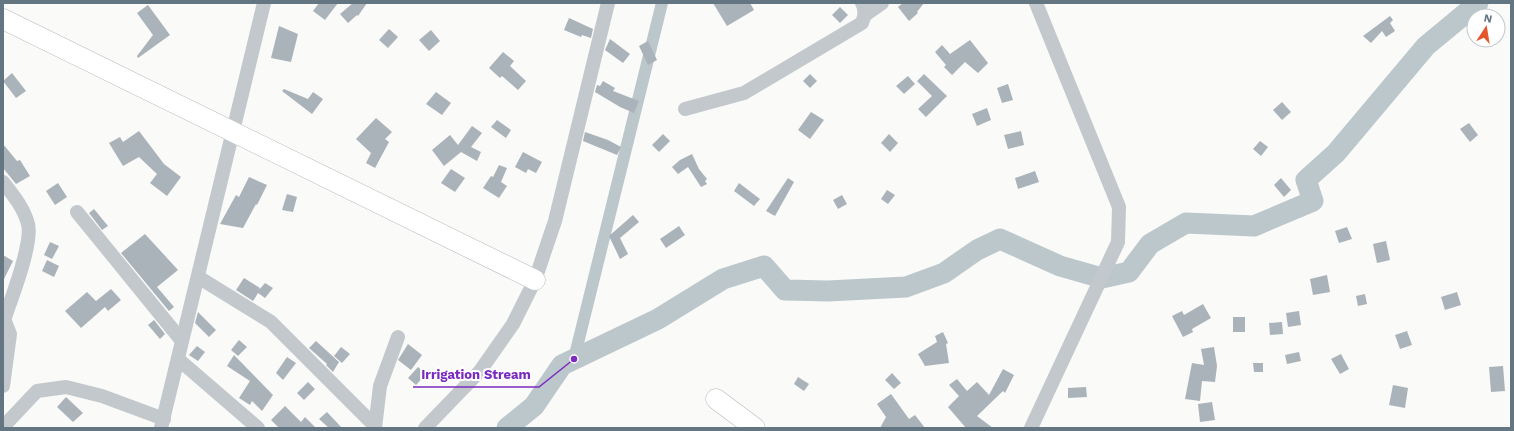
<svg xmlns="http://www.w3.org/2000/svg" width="1514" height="431" viewBox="0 0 1514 431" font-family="'Work Sans',sans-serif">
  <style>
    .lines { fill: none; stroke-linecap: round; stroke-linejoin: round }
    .canal { stroke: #bbc7cb; stroke-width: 12 }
    .river { stroke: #bbc7cb; stroke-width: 21 }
    .building { fill: #aab3b9 }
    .secondary-casing { stroke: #b3babf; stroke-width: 21 }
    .street { stroke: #c3c8cc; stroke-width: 14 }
    .secondary { stroke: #fff; stroke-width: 20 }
    .leader { fill: none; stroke: #7b2cbf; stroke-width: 1.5 }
    .callout-dot { fill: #7b2cbf; stroke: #fff; stroke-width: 1.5 }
    .callout-label { font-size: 13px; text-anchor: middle; font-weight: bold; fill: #7b2cbf; stroke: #fff; stroke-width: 4; stroke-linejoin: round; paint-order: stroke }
  </style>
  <rect width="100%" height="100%" fill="#fafaf8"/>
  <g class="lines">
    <!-- canal -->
    <polyline class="canal" points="574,359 662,3"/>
    <!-- river -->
    <polyline class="river" points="507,428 534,406 562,365 658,319 723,279 764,266 785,290 828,291 906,287 944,273 977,250 1000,239 1060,266 1102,278 1129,272 1150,244 1186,223 1254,226 1313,201 1306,180 1336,153 1426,46 1478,3"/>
  </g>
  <!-- building -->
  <g class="building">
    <polygon points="319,3 338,3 325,20 313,11"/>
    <polygon points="353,3 367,3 358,16 357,15 348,23 340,14"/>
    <polygon points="713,3 750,3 754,10 727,26"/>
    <polygon points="903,3 924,3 917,12 918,13 909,21 898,7"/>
    <polygon points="148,5 170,35 138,58 137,56 153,35 137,13"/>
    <polygon points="840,7 848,15 840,23 832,15"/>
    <polygon points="1390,16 1393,20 1390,23 1395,31 1386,37 1382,31 1371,43 1363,36"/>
    <polygon points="569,18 593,29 591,38 582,35 581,37 564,30"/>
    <polygon points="279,26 298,34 291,62 271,58"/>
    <polygon points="389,29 398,37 388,48 379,40"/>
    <polygon points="431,30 440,41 429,51 419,40"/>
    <polygon points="610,39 630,54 623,63 605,50"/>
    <polygon points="970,40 988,63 978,73 965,62 952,75 944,67 946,65 935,52 942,45 950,54"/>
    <polygon points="648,41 657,60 648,65 639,46"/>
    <polygon points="503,52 514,61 510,66 526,81 518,90 502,76 500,78 489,68"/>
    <polygon points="12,73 26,91 16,98 3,81"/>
    <polygon points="810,74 817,81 810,88 803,81"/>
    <polygon points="924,74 947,96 926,117 918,109 932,96 917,81"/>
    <polygon points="908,76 915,84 904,94 896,86"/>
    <polygon points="603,81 615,88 613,91 639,101 634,113 620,107 595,92 597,85 600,86"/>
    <polygon points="1008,84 1013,100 1002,103 997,88"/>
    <polygon points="284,89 308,99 313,92 323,99 312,114 282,91"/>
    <polygon points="436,92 451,103 442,115 426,104"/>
    <polygon points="1282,102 1291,112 1282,120 1273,110"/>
    <polygon points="987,108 991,120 977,126 972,114"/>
    <polygon points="811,112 824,120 810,139 798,130"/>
    <polygon points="376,118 392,132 385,139 389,142 375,168 366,163 371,153 356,139"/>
    <polygon points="497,120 511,130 506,138 491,127"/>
    <polygon points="1469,123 1478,135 1470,142 1460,129"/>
    <polygon points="472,126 482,133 471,147 481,152 477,161 461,152 444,166 432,150 450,135 458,145"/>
    <polygon points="139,131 164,164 181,177 167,196 150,183 157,174 139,157 123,166 109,143 120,137 123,142"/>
    <polygon points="1021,131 1024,145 1008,149 1004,135"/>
    <polygon points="585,132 608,140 621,147 617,155 583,141"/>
    <polygon points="663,134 670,141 659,152 652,145"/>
    <polygon points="889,134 898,143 890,152 881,143"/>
    <polygon points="1260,141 1268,147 1261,156 1253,149"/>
    <polygon points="3,144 17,161 20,160 30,176 16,184 3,168"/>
    <polygon points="523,152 542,162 536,173 528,169 526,173 515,167"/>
    <polygon points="692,154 699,169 707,179 705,181 707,184 701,187 688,167 678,174 672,167 680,160"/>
    <polygon points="499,165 507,168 501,182 507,186 499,198 483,188 491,176 493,177"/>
    <polygon points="451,169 465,178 455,192 441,183"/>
    <polygon points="1035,171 1039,182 1018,189 1015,178"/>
    <polygon points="249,177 267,185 257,205 256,204 243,228 220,224 236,195 239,197"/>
    <polygon points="788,178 794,182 775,216 766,211"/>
    <polygon points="1281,178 1291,190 1284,197 1274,185"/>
    <polygon points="58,183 67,197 55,205 46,191"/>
    <polygon points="739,183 760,199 754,206 734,191"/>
    <polygon points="887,190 895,195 888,204 881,199"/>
    <polygon points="287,194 297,197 293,212 282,210"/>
    <polygon points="842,195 847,204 838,209 833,200"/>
    <polygon points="94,209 108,226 102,230 89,213"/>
    <polygon points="633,215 639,222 620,238 628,254 620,259 609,236"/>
    <polygon points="679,226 685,235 666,248 660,239"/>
    <polygon points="1347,227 1352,239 1339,243 1335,231"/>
    <polygon points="145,234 178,270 157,287 174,307 169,311 121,253"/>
    <polygon points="1386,241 1390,260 1377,263 1373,244"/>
    <polygon points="50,242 59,246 52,259 44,255"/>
    <polygon points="3,255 13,261 3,281"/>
    <polygon points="47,260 59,266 54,277 42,271"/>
    <polygon points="1327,275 1330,292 1313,295 1310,279"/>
    <polygon points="244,278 260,288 259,290 265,283 273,288 265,298 258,293 253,301 236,290"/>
    <polygon points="111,289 121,300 108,311 105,307 81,328 65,311 87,292 96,301"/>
    <polygon points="1457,292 1461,305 1445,310 1441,297"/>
    <polygon points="1365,294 1367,304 1358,306 1356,296"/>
    <polygon points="1203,304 1211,318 1192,329 1193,332 1183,337 1172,316 1182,311 1184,315"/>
    <polygon points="1299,311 1301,325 1288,327 1286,313"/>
    <polygon points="198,312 216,330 209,337 195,323"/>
    <rect x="1233" y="317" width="12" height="15"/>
    <polygon points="154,320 165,334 160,339 148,325"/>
    <polygon points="1282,322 1283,334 1270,335 1269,323"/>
    <polygon points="1407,331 1412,345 1400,349 1395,335"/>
    <polygon points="943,332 948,343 946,344 949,363 925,366 918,354 937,342 935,336"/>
    <polygon points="239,340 247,347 238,356 231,350"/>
    <polygon points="316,341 339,362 333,372 326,365 327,364 309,348"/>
    <polygon points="408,344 422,355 411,370 398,360"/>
    <polygon points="197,346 205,352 198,361 189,355"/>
    <polygon points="341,347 350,354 342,363 334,356"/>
    <polygon points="1214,347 1217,366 1215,382 1202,381 1200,401 1185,399 1192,363 1204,365 1201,349"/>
    <polygon points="1299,352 1301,361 1287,364 1285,355"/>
    <polygon points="1341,354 1349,369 1340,374 1331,359"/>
    <polygon points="234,355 273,395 262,411 252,401 250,405 239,398 250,381 227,366"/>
    <polygon points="287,357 296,363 283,380 276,373"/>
    <polygon points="1253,363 1263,363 1263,372 1254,372"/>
    <polygon points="1503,366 1505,391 1491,392 1489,367"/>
    <polygon points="418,367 426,374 416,385 408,378"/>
    <polygon points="1003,369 1014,375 1005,393 1003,391 977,416 993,428 966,428 948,407 959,396 949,385 957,379 967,391 977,382 989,395"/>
    <polygon points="892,373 901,383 894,389 885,380"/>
    <polygon points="798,377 809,384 804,391 794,384"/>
    <polygon points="308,382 315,389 304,400 297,393"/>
    <polygon points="1393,385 1408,388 1405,408 1389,405"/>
    <polygon points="1086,387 1087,397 1068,398 1068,388"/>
    <polygon points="891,394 909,419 915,415 925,428 880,428 886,417 877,404"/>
    <polygon points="66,397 83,413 73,422 57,407"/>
    <polygon points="1212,402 1215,420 1200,422 1198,404"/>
    <polygon points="285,406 301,422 305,417 316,428 279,428 271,420"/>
    <polygon points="327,412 342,428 329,428 319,419"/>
  </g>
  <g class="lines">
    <defs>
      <g id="secondary">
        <polyline points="3,19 535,280"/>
        <polyline points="716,399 755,428"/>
      </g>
    </defs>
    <!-- secondary casing -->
    <use href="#secondary" class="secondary-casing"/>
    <!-- street -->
    <g class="street">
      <polyline points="865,15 882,3"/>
      <path d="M685,109L744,93L862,23C865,16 866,10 862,3"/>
      <path d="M3,182C13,195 24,208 28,224C33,243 12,297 5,317"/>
      <polyline points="77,212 182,341"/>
      <polyline points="198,277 271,322 374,425"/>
      <polyline points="3,316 10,334 3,386"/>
      <polyline points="178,359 258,428"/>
      <polyline points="3,427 37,391 66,387 102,396 164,419"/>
      <polyline points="161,428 264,3"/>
      <polyline points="375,428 380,386 398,337"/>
      <polyline points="425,428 480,371 513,324 535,280 555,221 608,3"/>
      <polyline points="1031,428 1118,242 1119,207 1036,3"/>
    </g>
    <!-- secondary -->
    <use href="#secondary" class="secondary"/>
  </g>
  <!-- callouts -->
  <path class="leader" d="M574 359L539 387H413"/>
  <circle class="callout-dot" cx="574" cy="359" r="4"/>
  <g class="callout-label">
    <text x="476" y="379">Irrigation Stream</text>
  </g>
  <!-- border -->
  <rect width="1514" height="431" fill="none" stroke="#657683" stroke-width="8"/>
  <!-- north arrow -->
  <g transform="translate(1486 28) rotate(12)"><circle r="19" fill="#ffffff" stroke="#c1c8cd"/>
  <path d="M0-3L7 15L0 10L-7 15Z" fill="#e4572e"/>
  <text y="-6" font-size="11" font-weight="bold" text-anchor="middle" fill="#657683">N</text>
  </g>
</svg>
